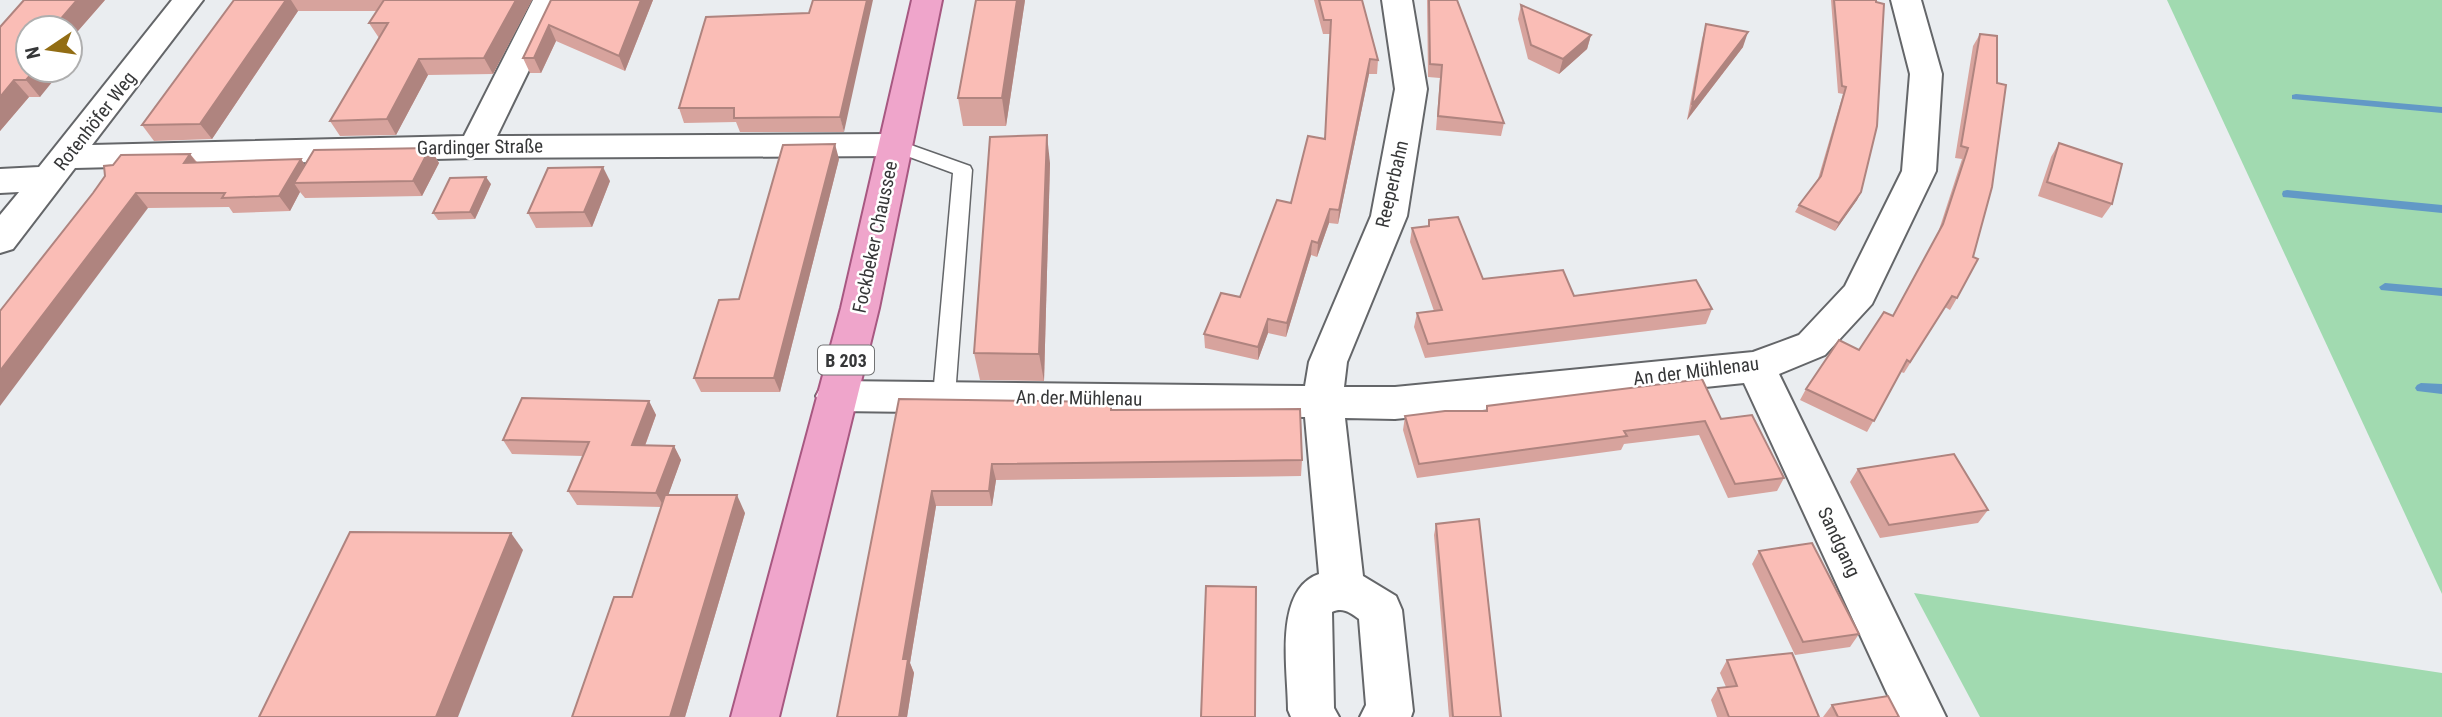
<svg xmlns="http://www.w3.org/2000/svg" width="2442" height="717" viewBox="0 0 2442 717" font-family="'Roboto Condensed',sans-serif">
  <style>
    .green { fill: #a1dab0 }
    .lines { fill: none; stroke-linecap: round; stroke-linejoin: round }
    .stream { fill: #6299c6; fill-rule: evenodd }
    .lane-casing { stroke: #646669; stroke-width: 3 }
    .street-casing { stroke: #646669; stroke-width: 4 }
    .primary-casing { stroke: #a75881; stroke-width: 4 }
    .lane { fill: #fff; fill-rule: evenodd }
    .street { fill: #fff; fill-rule: evenodd }
    .primary { fill: #efa5cb; fill-rule: evenodd }
    .wall { fill: #d7a39d }
    .shaded-wall { fill: #af847f }
    .building { fill: #fabdb6; stroke: #af847f; stroke-width: 2 }
    .labels { text-anchor: middle; dominant-baseline: central; stroke-width: 5; stroke-linejoin: round; paint-order: stroke }
    .shield { fill: #fff; stroke: #727374; stroke-width: 2 }
    .shield-label { font-size: 18px; font-weight: bold; fill: #363738 }
    .street-label { font-size: 19px; fill: #363738; stroke: #fff }
  </style>
  <rect width="100%" height="100%" fill="#eaedf0"/>
  <!-- green -->
  <g class="green">
    <polygon points="2167,0 2442,0 2442,594"/>
    <polygon points="1914,593 2442,673 2442,717 1980,717"/>
  </g>
  <g class="lines">
    <!-- stream -->
    <g class="stream">
      <polygon points="2296,94 2442,107 2442,113 2292,99 2292,95"/>
      <polygon points="2287,190 2442,205 2442,213 2283,197 2282,194 2283,191"/>
      <polygon points="2385,283 2442,288 2442,296 2381,290 2379,287"/>
      <polygon points="2421,383 2442,384 2442,394 2417,391 2415,388 2417,385"/>
    </g>
    <defs>
      <polygon id="lane" points="894,139 970,166 972,170 955,396 952,402 944,404 936,402 933,396 953,173 888,149 885,145"/>
      <g id="street">
        <polygon points="172,0 203,0 92,145 464,136 533,0 563,0 497,136 894,134 906,137 911,145 906,153 894,156 475,158 75,168 13,249 0,253 0,215 19,192 0,193 0,169 39,167"/>
        <path d="M1382,0H1412L1427,89L1407,216L1347,362L1344,387H1395L1753,352L1799,335L1845,286L1902,171L1910,74L1891,0H1921L1942,74L1936,171L1872,304L1825,355L1779,374L1946,717H1898L1744,383L1395,419L1345,418L1363,576L1396,596L1402,610L1413,711L1411,717H1360L1366,705L1359,619C1350,612 1342,607 1332,612L1334,708L1339,717H1291L1288,710C1288,670 1273,590 1319,574L1305,417L836,411L822,407L816,396L822,385L836,381L1305,386L1309,362L1371,216L1395,89Z"/>
      </g>
      <polygon id="primary" points="912,0 942,0 879,308 779,717 731,717 841,308"/>
    </defs>
    <!-- lane casing -->
    <use href="#lane" class="lane-casing"/>
    <!-- street casing -->
    <use href="#street" class="street-casing"/>
    <!-- primary casing -->
    <use href="#primary" class="primary-casing"/>
    <!-- lane -->
    <use href="#lane" class="lane"/>
    <!-- street -->
    <use href="#street" class="street"/>
    <!-- primary -->
    <use href="#primary" class="primary"/>
  </g>
  <!-- wall -->
  <g class="wall">
    <polygon points="105,0 70,40 70,28 40,97 29,97 0,131 0,27"/>
    <polygon points="234,0 532,0 493,74 428,75 396,135 340,136 330,121 379,38 369,23 377,11 298,11 212,139 154,141 142,125"/>
    <polygon points="551,0 653,0 625,71 556,41 541,73 530,73 523,58"/>
    <polygon points="813,0 844,132 740,132 736,122 684,123 679,108 809,13"/>
    <polygon points="1025,0 1006,126 963,126 958,98"/>
    <polygon points="1314,0 1362,0 1378,60 1377,74 1369,74 1338,224 1329,223 1317,257 1311,255 1286,337 1268,333 1258,360 1205,348 1204,334 1240,297 1291,203 1325,138 1330,34 1323,34"/>
    <polygon points="1427,0 1457,0 1504,123 1501,136 1436,130 1440,78 1428,77"/>
    <polygon points="1831,0 1876,0 1861,192 1857,200 1835,231 1795,212 1799,205 1818,179 1843,94 1838,93"/>
    <polygon points="1521,5 1591,35 1587,49 1559,74 1528,59 1518,19"/>
    <polygon points="1706,24 1743,47 1687,120 1702,39"/>
    <polygon points="1980,34 1957,298 1950,310 1945,307 1904,373 1901,372 1867,432 1800,400 1806,389 1859,350 1893,316 1937,236 1962,159 1955,158 1973,46"/>
    <polygon points="2059,143 2112,204 2102,218 2038,196 2051,157"/>
    <polygon points="430,148 439,163 422,196 305,198 300,192 290,211 233,213 229,207 148,208 93,193 190,154 197,162 305,165"/>
    <polygon points="839,159 780,392 701,392 694,378 739,299"/>
    <polygon points="1050,163 1044,381 980,380 974,353"/>
    <polygon points="610,181 592,227 536,228 528,213"/>
    <polygon points="491,184 475,219 438,220 433,213"/>
    <polygon points="1429,220 1483,279 1574,296 1712,309 1706,324 1425,358 1414,327 1417,313 1434,311 1410,242 1412,228 1428,226"/>
    <polygon points="899,399 1111,402 1112,410 1302,460 1301,476 996,480 992,506 936,506 910,663 914,673 907,717 837,717"/>
    <polygon points="649,401 656,415 645,446 674,446 681,460 668,495 745,513 685,717 572,717 632,597 661,507 577,505 568,491 583,456 512,454 503,440"/>
    <polygon points="1487,406 1721,419 1784,478 1777,491 1728,498 1699,435 1624,444 1621,450 1417,478 1403,430 1405,416 1486,411"/>
    <polygon points="1858,469 1988,510 1978,523 1880,538 1850,482"/>
    <polygon points="1436,524 1501,717 1449,717 1434,535"/>
    <polygon points="1759,551 1859,634 1850,647 1795,655 1752,564"/>
    <polygon points="1727,660 1819,717 1717,717 1711,700 1718,688 1726,687 1720,673"/>
    <polygon points="1832,705 1899,717 1823,717"/>
  </g>
  <!-- shaded-wall -->
  <g class="shaded-wall">
    <polygon points="77,0 105,0 70,40 70,28 53,28"/>
    <polygon points="286,0 291,0 298,11 212,139 200,124"/>
    <polygon points="516,0 532,0 493,74 484,58"/>
    <polygon points="641,0 653,0 625,71 619,56"/>
    <polygon points="867,0 873,0 844,132 840,117"/>
    <polygon points="1017,0 1025,0 1006,126 1002,98"/>
    <polygon points="549,25 556,41 541,73 534,58"/>
    <polygon points="1748,32 1743,47 1687,120 1692,105"/>
    <polygon points="1591,35 1587,49 1559,74 1563,59"/>
    <polygon points="419,59 428,75 396,135 387,119"/>
    <polygon points="1370,59 1369,74 1338,224 1339,210"/>
    <polygon points="35,70 62,70 40,97 26,80"/>
    <polygon points="14,80 29,97 0,131 0,97"/>
    <polygon points="1047,135 1050,163 1044,381 1039,354"/>
    <polygon points="835,144 839,159 780,392 774,378"/>
    <polygon points="430,148 439,163 422,196 413,181"/>
    <polygon points="190,154 201,169 184,163"/>
    <polygon points="301,159 311,173 294,183 300,192 290,211 279,196"/>
    <polygon points="603,167 610,181 592,227 584,212"/>
    <polygon points="486,177 491,184 475,219 470,212"/>
    <polygon points="1861,192 1857,200 1835,231 1839,223"/>
    <polygon points="136,193 148,208 0,406 0,371"/>
    <polygon points="1330,209 1329,223 1317,257 1318,243"/>
    <polygon points="1312,241 1311,255 1286,337 1287,323"/>
    <polygon points="1268,319 1268,333 1258,360 1258,347"/>
    <polygon points="649,401 656,415 640,459 632,445"/>
    <polygon points="674,446 681,460 664,507 656,493"/>
    <polygon points="992,464 996,480 992,506 989,491"/>
    <polygon points="932,491 936,506 910,663 914,673 907,717 899,717 903,659"/>
    <polygon points="737,495 745,513 685,717 670,717"/>
    <polygon points="511,533 523,550 458,717 436,717"/>
  </g>
  <!-- building -->
  <g class="building">
    <polygon points="24,0 77,0 53,28 28,28 28,70 35,70 26,80 14,80 0,97 0,27"/>
    <polygon points="234,0 286,0 200,124 142,125"/>
    <polygon points="384,0 516,0 484,58 419,59 387,119 330,121 388,23 369,23"/>
    <polygon points="551,0 641,0 619,56 549,25 534,58 523,58"/>
    <polygon points="813,0 867,0 840,117 734,118 734,108 679,108 706,17 809,13"/>
    <polygon points="976,0 1017,0 1002,98 958,98"/>
    <polygon points="1319,0 1362,0 1378,60 1370,59 1339,210 1330,209 1318,243 1312,241 1287,323 1268,319 1258,347 1204,334 1221,293 1240,297 1277,200 1291,203 1308,136 1325,139 1331,20 1324,20"/>
    <polygon points="1429,0 1457,0 1504,123 1438,116 1442,65 1430,64"/>
    <polygon points="1834,0 1876,0 1876,2 1884,4 1877,126 1861,192 1839,223 1799,205 1821,176 1846,87 1842,86"/>
    <polygon points="1521,5 1591,35 1563,59 1531,45"/>
    <polygon points="1706,24 1748,32 1692,105"/>
    <polygon points="1980,34 1997,36 1997,83 2006,85 1992,187 1973,257 1978,259 1957,298 1952,296 1910,362 1907,360 1874,421 1806,389 1839,340 1859,350 1884,312 1893,316 1943,224 1968,148 1961,146"/>
    <polygon points="1047,135 1039,354 974,353 990,137"/>
    <polygon points="2059,143 2122,164 2112,204 2047,182"/>
    <polygon points="835,144 774,378 694,378 719,300 739,299 783,145"/>
    <polygon points="430,148 413,181 294,183 314,150"/>
    <polygon points="190,154 184,163 301,159 279,196 222,198 225,193 136,193 0,371 0,311 93,193 105,176 104,166 113,165 121,155"/>
    <polygon points="603,167 584,212 528,213 548,168"/>
    <polygon points="486,177 470,212 433,213 450,178"/>
    <polygon points="1458,217 1483,279 1563,270 1574,296 1696,280 1712,309 1428,344 1417,313 1442,310 1412,228 1429,226 1429,220"/>
    <polygon points="1702,379 1721,419 1752,415 1784,478 1735,484 1705,421 1624,431 1627,436 1419,464 1405,416 1445,411 1487,411 1487,406"/>
    <polygon points="522,398 649,401 632,445 674,446 656,493 568,491 589,442 503,440"/>
    <polygon points="899,399 1111,402 1111,410 1300,409 1302,460 992,464 989,491 932,491 903,659 908,659 899,717 837,717"/>
    <polygon points="1954,454 1988,510 1889,525 1858,469"/>
    <polygon points="665,495 737,495 670,717 572,717 614,597 632,597"/>
    <polygon points="1479,519 1501,717 1453,717 1436,524"/>
    <polygon points="350,532 511,533 436,717 259,717"/>
    <polygon points="1812,543 1859,634 1803,642 1759,551"/>
    <polygon points="1206,586 1256,587 1255,717 1201,717"/>
    <polygon points="1792,653 1819,717 1729,717 1718,688 1737,686 1727,660"/>
    <polygon points="1888,696 1899,717 1838,717 1832,705"/>
  </g>
  <g class="labels">
    <!-- shield labels -->
    <rect class="shield" x="818" y="345.5" width="56" height="29" rx="5"/>
    <g class="shield-label">
      <text x="846" y="360">B 203</text>
    </g>
    <!-- street labels -->
    <g class="street-label">
      <text transform="translate(95 121) rotate(-52)">Rotenhöfer Weg</text>
      <text transform="translate(480 147) rotate(-1)">Gardinger Straße</text>
      <text transform="translate(1392 184) rotate(-77)">Reeperbahn</text>
      <text transform="translate(875 237) rotate(-78)">Fockbeker Chaussee</text>
      <text transform="translate(1696 371) rotate(-7)">An der Mühlenau</text>
      <text transform="translate(1079 398) rotate(1)">An der Mühlenau</text>
      <text transform="translate(1839 542) rotate(65)">Sandgang</text>
    </g>
  </g>
  <!-- north arrow -->
  <g transform="translate(49 49) rotate(257)"><circle r="33" fill="#ffffff" stroke="#afafaf" stroke-width="2"/>
  <path d="M0-5L12 26L0 18L-12 26Z" fill="#926d14"/>
  <text y="-10" font-size="19" font-weight="bold" text-anchor="middle" fill="#363738">N</text>
  </g>
</svg>
